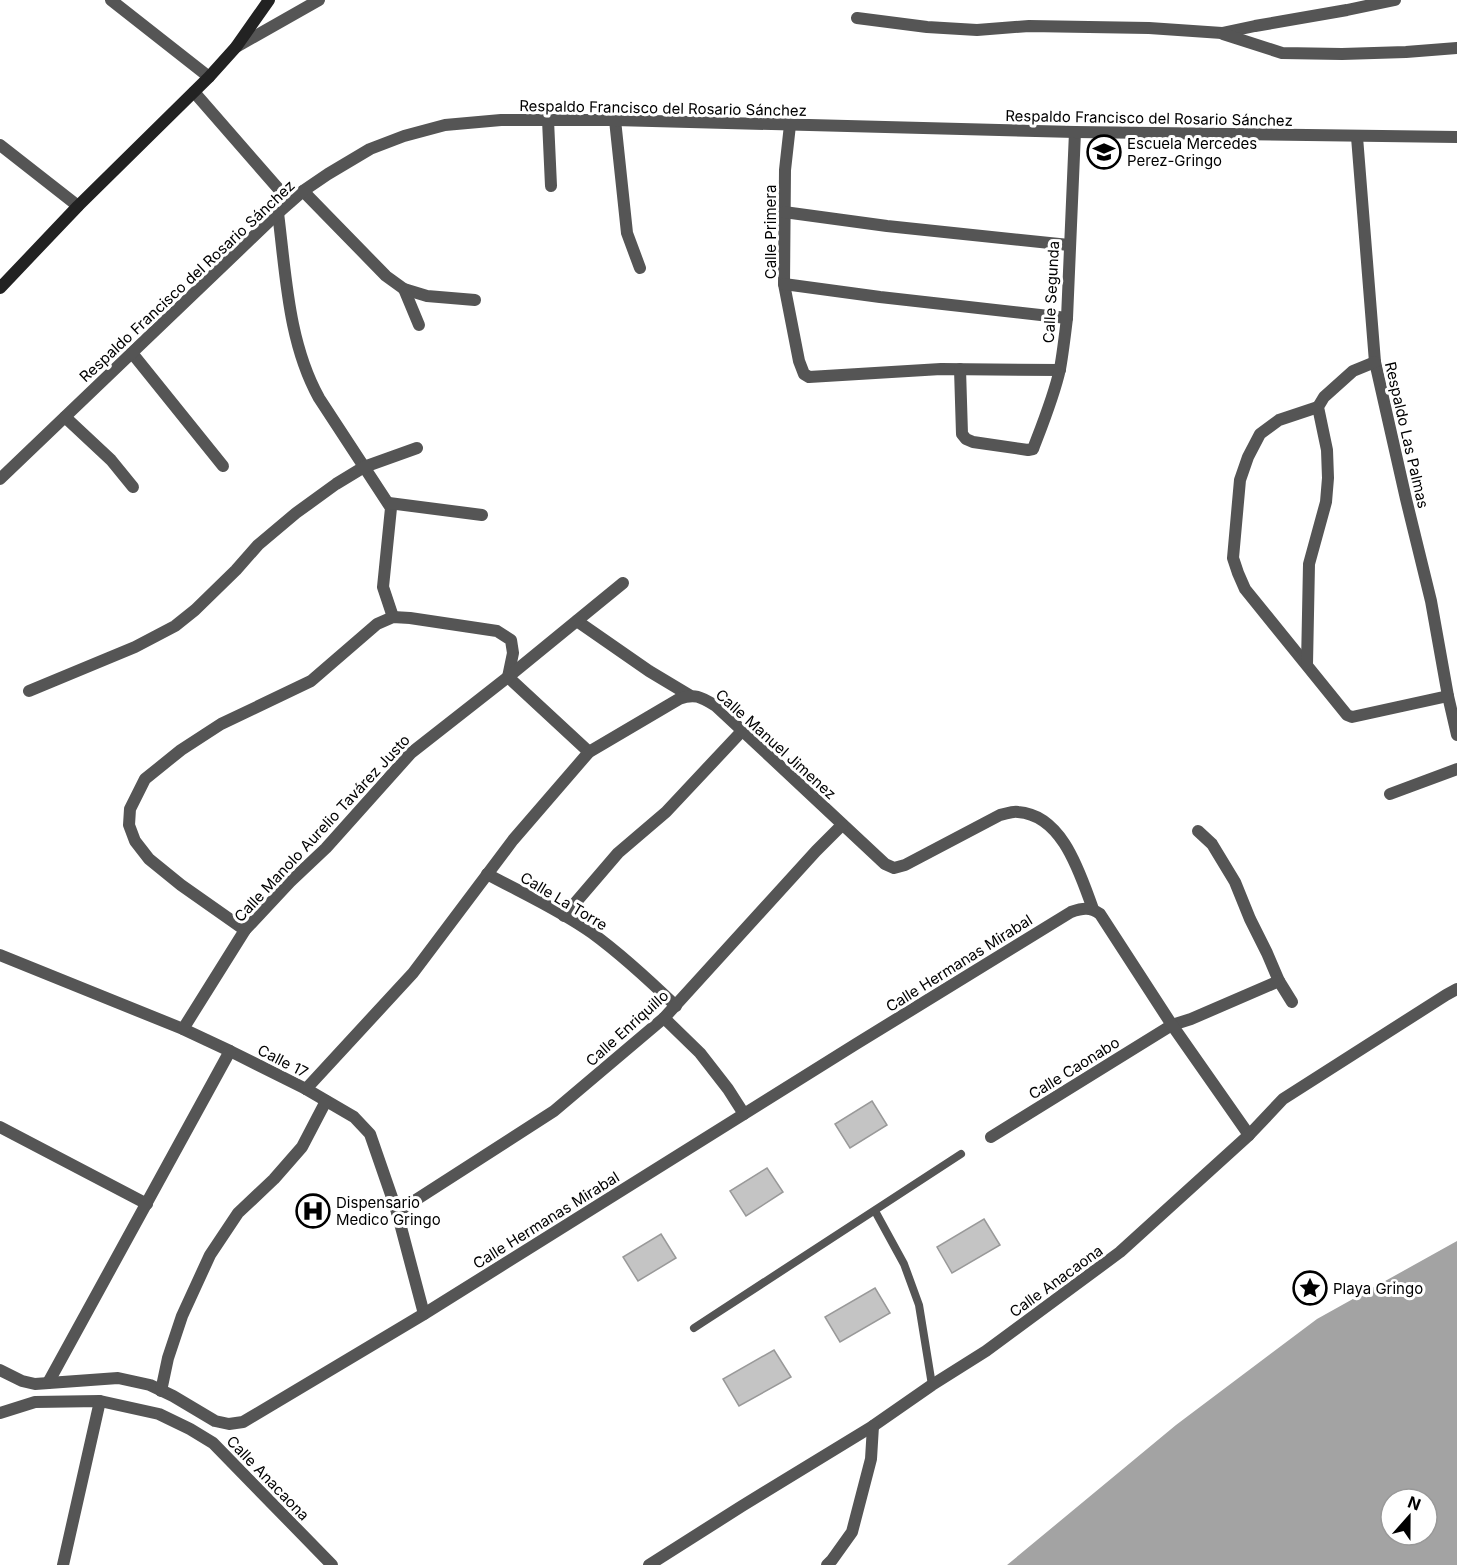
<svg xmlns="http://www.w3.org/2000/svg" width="1457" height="1565" viewBox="0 0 1457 1565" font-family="Inter,sans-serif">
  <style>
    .water { fill: #a3a3a3; fill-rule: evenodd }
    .building { fill: #c4c4c4; stroke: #999; stroke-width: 1.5 }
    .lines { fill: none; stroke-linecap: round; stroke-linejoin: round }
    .lane { stroke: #555; stroke-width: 8 }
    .street { stroke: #555; stroke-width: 12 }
    .secondary { stroke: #222; stroke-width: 12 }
    .labels { text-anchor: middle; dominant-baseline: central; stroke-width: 6; stroke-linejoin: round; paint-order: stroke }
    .street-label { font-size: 15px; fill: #000; stroke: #fff }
    .poi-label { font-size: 15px; fill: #000; stroke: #fff; text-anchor: start }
  </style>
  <rect width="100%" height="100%" fill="#fff"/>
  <!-- water -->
  <path class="water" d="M1457,1241V1565H1007L1176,1425L1317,1319ZM1391,1499H1427V1535H1391Z"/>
  <!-- building -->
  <g class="building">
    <polygon points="872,1101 887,1125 850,1148 835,1124"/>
    <polygon points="767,1168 783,1192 746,1216 730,1191"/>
    <polygon points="984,1219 1000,1245 952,1273 937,1247"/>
    <polygon points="661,1234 676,1258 638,1281 623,1257"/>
    <polygon points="875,1288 890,1313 840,1342 825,1317"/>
    <polygon points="774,1350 791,1377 739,1406 723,1379"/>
  </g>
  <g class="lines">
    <!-- lane -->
    <g class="lane">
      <polyline points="875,1211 904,1264 919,1305 932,1385"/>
      <polyline points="694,1328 961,1154"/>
    </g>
    <!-- street -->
    <g class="street">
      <polyline points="111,0 209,77"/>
      <polyline points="857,18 927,27 977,30 1029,26 1149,28 1222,33 1255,26 1347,10 1395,0"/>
      <polyline points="1223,34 1282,53 1342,54 1406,52 1457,48"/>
      <polyline points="236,47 319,0"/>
      <polyline points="194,92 290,202"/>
      <polyline points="548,120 551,186"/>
      <polyline points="615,120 627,233 640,268"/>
      <polyline points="790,125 785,170 784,284 799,361 804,374 809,377 941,369 1060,370"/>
      <polyline points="1357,137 1375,362 1406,499 1431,601 1448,696 1457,735"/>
      <polyline points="0,145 78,206"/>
      <polyline points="303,191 386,276 404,289 427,296 475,300"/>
      <polyline points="784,212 887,226 1069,245"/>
      <path d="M278,213C286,275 288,342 319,398L391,508L383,587L393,617"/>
      <polyline points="784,284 880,297 1067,318"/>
      <polyline points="404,289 419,325"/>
      <polyline points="132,353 223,466"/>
      <path d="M960,369L962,434L966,439L973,442L1028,450L1033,449C1043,423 1054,396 1060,369C1063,352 1065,335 1067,318L1075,132"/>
      <polyline points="1318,407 1279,420 1260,434 1248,457 1240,480 1233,558 1238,573 1245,589 1347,715 1352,717 1448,696"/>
      <polyline points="65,417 111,460 133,487"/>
      <polyline points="0,479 278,213 303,191 328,174 370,149 404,136 445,125 501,120 615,120 1075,132 1457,137"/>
      <polyline points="389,503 482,515"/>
      <polyline points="577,621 649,671 689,695"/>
      <polyline points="1307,664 1309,564 1326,502 1328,478 1327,450 1318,407 1324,397 1353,371 1375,362"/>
      <polyline points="29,691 135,647 175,626 195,610 236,570 258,545 296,513 336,484 364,467 417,448"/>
      <polyline points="1390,794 1457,769"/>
      <polyline points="1198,831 1212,844 1235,882 1250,919 1267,953 1279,981 1292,1002"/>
      <path d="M487,874C522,893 560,910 592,933C622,955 649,980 676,1006"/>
      <polyline points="564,916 618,853 666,812 742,731"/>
      <polyline points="245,930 181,885 149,859 135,841 129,825 130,809 145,779 181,750 221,724 311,681 377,624 393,617 410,618 497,631 511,640 513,653 508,677 589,752"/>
      <polyline points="0,955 183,1029 230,1051 306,1089 354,1117 370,1134 397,1212 424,1314"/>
      <polyline points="664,1018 700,1053 728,1089 744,1114"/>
      <polyline points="183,1029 245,930 290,882 326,848 411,753 508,677 623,583"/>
      <path d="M306,1089L413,973L513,840L589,752L679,699C695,693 701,697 716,706L885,864L894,868L905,865L1000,815C1006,814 1012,811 1018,812C1063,815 1080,874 1093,909"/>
      <polyline points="0,1127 147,1204"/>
      <polyline points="991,1137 1172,1025 1191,1019 1279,981"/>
      <polyline points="397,1212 554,1111 664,1018 816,851 842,825"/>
      <path d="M0,1370L22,1381L35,1384L118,1378L150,1385L173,1396L215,1421L229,1424L243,1422L424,1314L856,1044L1071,912C1083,908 1090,907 1100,914L1172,1025L1249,1135"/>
      <polyline points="48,1383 230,1051"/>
      <polyline points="161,1391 168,1358 182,1316 210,1255 238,1213 274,1179 302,1147 326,1101"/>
      <polyline points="0,1413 35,1402 100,1401 159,1414 190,1429 213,1443 332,1565"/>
      <polyline points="63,1565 100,1401"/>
      <polyline points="649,1565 742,1506 873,1426 932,1385 986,1351 1120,1252 1249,1135 1283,1099 1446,995 1457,989"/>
      <polyline points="827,1565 832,1560 852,1532 871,1459 873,1426"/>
    </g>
    <!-- secondary -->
    <polyline class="secondary" points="0,288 78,206 209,77 236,47 269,0"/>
  </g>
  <!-- icons -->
  <defs>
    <symbol id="school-ring" viewBox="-11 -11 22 22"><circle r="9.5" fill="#fff" stroke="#000" stroke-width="1.5"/><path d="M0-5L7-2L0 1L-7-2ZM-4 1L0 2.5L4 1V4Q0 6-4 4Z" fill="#000"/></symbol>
    <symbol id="hospital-ring" viewBox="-11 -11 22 22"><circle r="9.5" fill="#fff" stroke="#000" stroke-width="1.5"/><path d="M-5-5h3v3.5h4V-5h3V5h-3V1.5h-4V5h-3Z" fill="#000"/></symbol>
    <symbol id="sight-ring" viewBox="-11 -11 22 22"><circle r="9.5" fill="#fff" stroke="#000" stroke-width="1.5"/><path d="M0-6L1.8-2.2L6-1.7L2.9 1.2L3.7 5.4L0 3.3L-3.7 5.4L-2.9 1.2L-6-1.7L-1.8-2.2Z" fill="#000"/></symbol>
  </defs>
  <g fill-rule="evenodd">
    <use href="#school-ring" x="1085" y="133" width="38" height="38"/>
    <use href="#hospital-ring" x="294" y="1192" width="38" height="38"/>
    <use href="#sight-ring" x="1291" y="1269" width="38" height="38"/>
  </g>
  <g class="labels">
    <!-- street labels -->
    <g class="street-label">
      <text transform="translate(663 108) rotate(1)">Respaldo Francisco del Rosario Sánchez</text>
      <text transform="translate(1149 118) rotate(1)">Respaldo Francisco del Rosario Sánchez</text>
      <text transform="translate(770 232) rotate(-90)">Calle Primera</text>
      <text transform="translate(187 281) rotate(-43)">Respaldo Francisco del Rosario Sánchez</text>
      <text transform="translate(1051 292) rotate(-87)">Calle Segunda</text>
      <text transform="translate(1407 435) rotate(77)">Respaldo Las Palmas</text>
      <text transform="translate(776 744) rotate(42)">Calle Manuel Jimenez</text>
      <text transform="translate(322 828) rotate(-47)">Calle Manolo Aurelio Tavárez Justo</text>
      <text transform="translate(564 901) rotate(31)">Calle La Torre</text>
      <text transform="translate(959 963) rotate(-32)">Calle Hermanas Mirabal</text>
      <text transform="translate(627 1028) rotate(-42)">Calle Enriquillo</text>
      <text transform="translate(283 1061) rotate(27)">Calle 17</text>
      <text transform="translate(1074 1068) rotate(-32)">Calle Caonabo</text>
      <text transform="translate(546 1220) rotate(-32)">Calle Hermanas Mirabal</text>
      <text transform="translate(1056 1281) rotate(-36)">Calle Anacaona</text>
      <text transform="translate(268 1478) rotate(46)">Calle Anacaona</text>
    </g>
    <!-- poi labels -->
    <g class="poi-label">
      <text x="1127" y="143">Escuela Mercedes<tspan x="1127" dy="17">Perez-Gringo</tspan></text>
      <text x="336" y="1202">Dispensario<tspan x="336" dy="17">Medico Gringo</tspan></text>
      <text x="1333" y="1288">Playa Gringo</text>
    </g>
  </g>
  <!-- north arrow -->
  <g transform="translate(1409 1517) rotate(21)"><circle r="28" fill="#ffffff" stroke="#999999" stroke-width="1.5"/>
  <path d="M0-4.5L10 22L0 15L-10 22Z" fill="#000000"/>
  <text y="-9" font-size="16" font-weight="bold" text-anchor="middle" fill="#000000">N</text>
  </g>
</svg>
